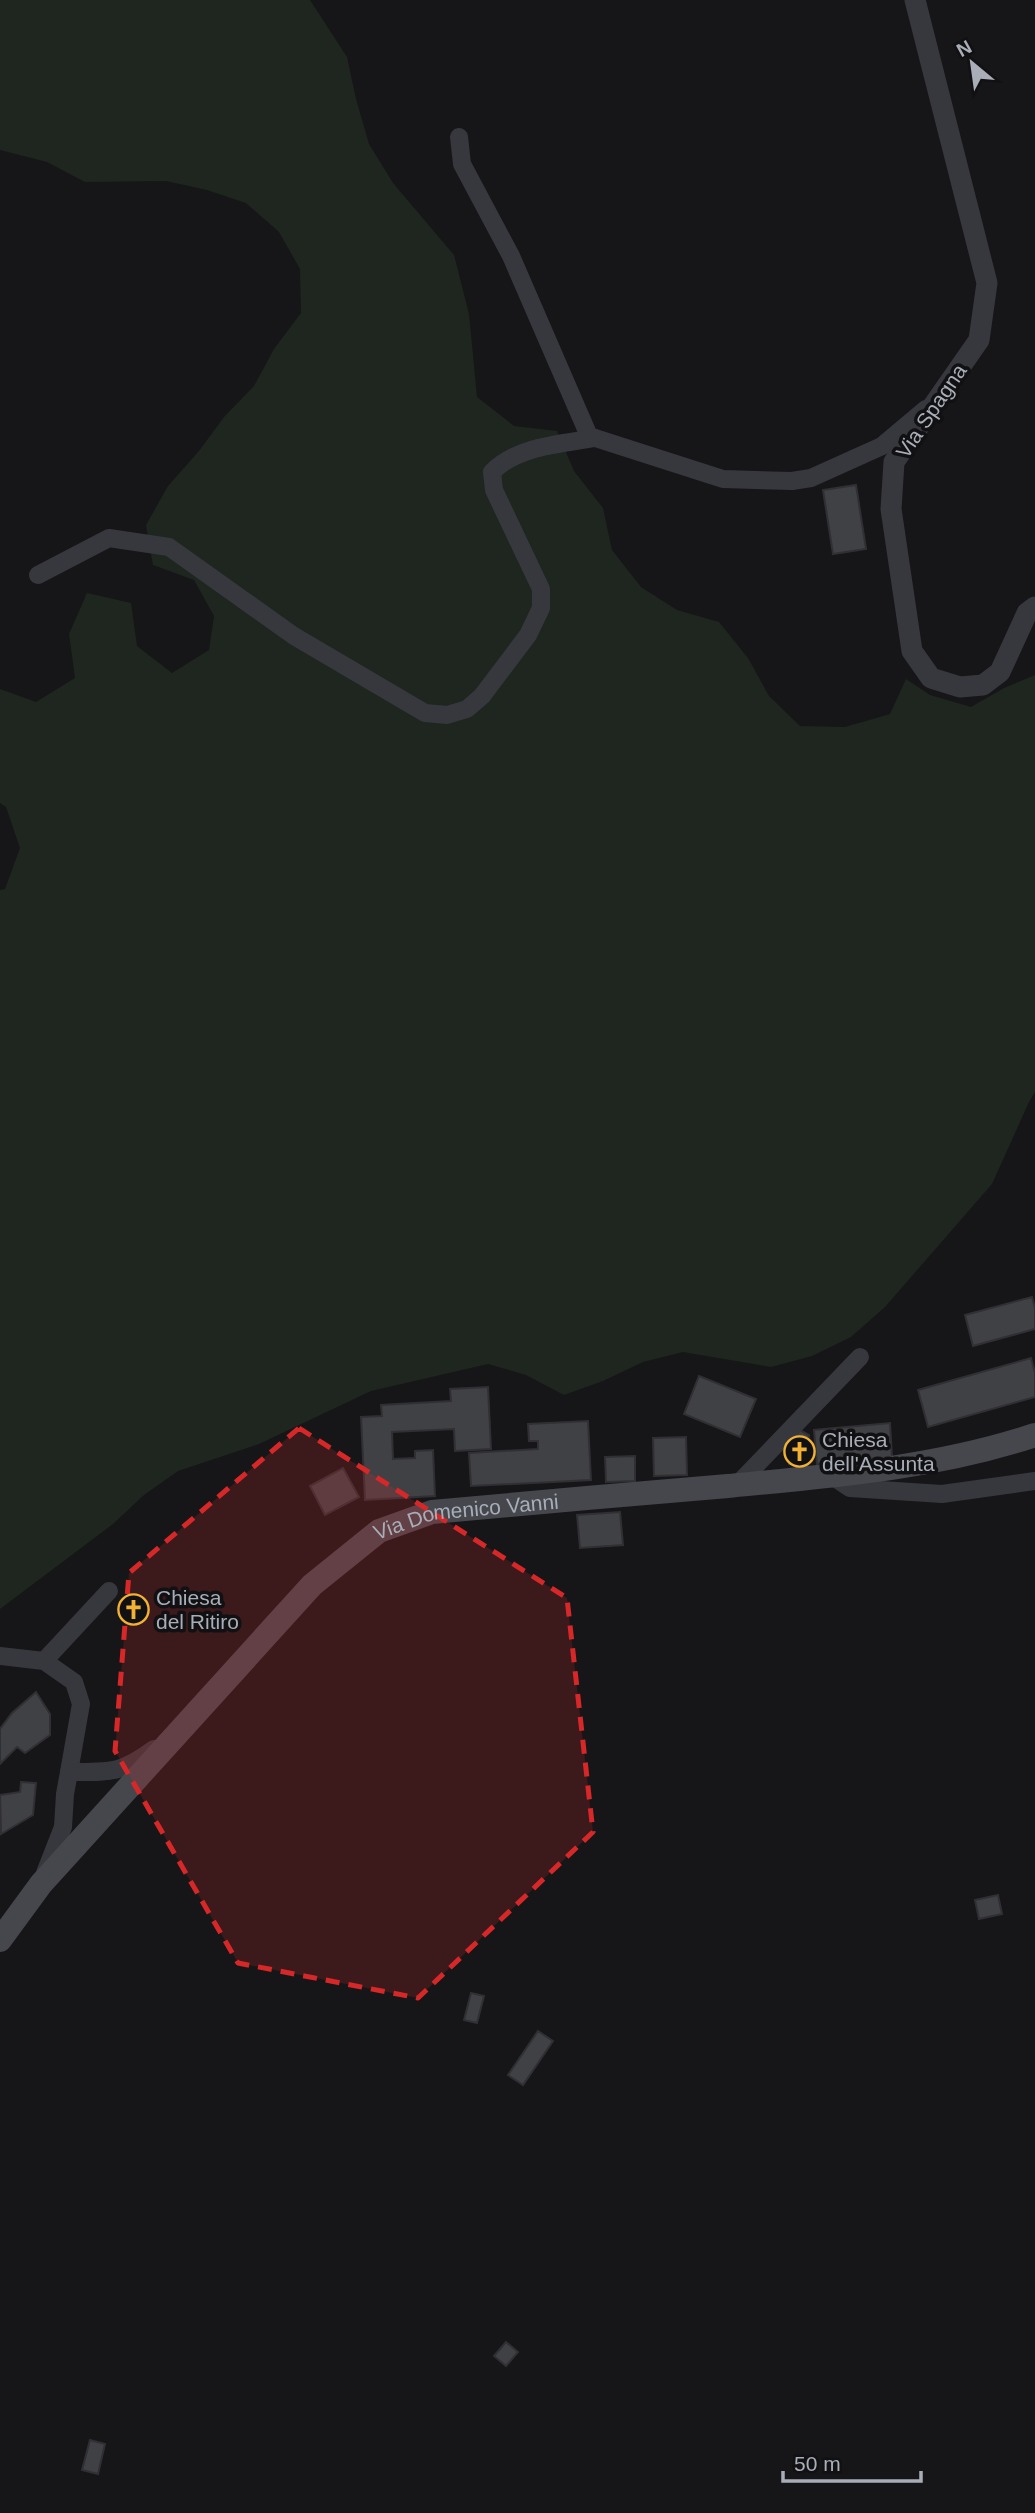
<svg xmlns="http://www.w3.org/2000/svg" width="1035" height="2513" viewBox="0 0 1035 2513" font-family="Helvetica,sans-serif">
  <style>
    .green { fill: #1e261f }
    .building { fill: #404145; stroke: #303034; stroke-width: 2 }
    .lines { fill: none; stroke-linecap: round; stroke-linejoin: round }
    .minor { stroke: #37383d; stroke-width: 18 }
    .tertiary { stroke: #37383d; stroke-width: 21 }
    .secondary { stroke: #45474d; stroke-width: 24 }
    .marked { fill: #d62828; fill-opacity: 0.2; stroke: #d62828; stroke-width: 5; stroke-dasharray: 14 9; stroke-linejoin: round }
    .labels { text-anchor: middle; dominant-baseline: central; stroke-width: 7; stroke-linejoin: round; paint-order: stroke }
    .street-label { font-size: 21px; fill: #a8adb8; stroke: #111113 }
    .poi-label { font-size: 21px; fill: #a8adb8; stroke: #111113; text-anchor: start }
  </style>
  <rect width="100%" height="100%" fill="#161618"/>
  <!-- green -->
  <polygon class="green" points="0,0 310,0 347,57 356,99 369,144 393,183 454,255 469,314 477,397 514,426 557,431 574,471 603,508 612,550 641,587 677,610 719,622 748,658 769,696 800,726 845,727 890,714 906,679 930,695 971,707 1004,688 1035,675 1035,1092 1029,1102 992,1184 885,1307 851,1337 812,1356 771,1367 683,1352 643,1362 603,1381 564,1395 526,1375 488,1364 371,1391 259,1444 178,1471 144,1495 113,1524 0,1609 0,890 5,889 20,848 6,807 0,803 0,689 36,702 75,678 69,634 87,593 131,603 137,646 172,673 209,650 214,616 194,580 153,565 146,525 168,486 199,451 224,417 254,386 274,349 301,313 300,269 279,232 246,203 207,190 166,181 85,182 47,162 0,150"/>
  <!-- building -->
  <g class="building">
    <polygon points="856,485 866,549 833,554 823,490"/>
    <polygon points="1032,1297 1035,1308 1035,1329 973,1346 965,1315"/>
    <polygon points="1031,1358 1035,1373 1035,1397 928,1427 918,1390"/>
    <polygon points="699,1376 756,1399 740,1437 684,1414"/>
    <polygon points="488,1387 491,1449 455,1451 454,1429 392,1432 393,1459 415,1458 415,1451 433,1450 435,1496 365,1500 361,1417 382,1416 381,1405 451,1401 450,1389"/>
    <polygon points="588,1421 591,1480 471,1486 469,1453 538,1449 538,1441 529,1441 528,1424"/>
    <polygon points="890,1423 892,1457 817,1464 814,1430"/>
    <polygon points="798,1429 809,1435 807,1465 789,1464 789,1438"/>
    <polygon points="686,1437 687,1475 654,1476 653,1438"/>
    <polygon points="635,1456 635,1481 606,1482 605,1457"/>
    <polygon points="343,1468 359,1497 325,1515 310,1486"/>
    <polygon points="620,1512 623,1545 580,1548 577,1515"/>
    <polygon points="36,1692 50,1714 50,1735 25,1753 17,1747 0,1764 0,1729 12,1713"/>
    <polygon points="21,1782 36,1783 33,1815 1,1834 0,1795 20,1792"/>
    <polygon points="998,1895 1002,1914 979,1919 975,1900"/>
    <polygon points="471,1993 484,1996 477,2023 464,2020"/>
    <polygon points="538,2031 553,2041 523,2085 508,2075"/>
    <polygon points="506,2342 518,2352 506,2366 494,2356"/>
    <polygon points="90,2440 105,2444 98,2474 82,2470"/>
  </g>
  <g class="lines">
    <!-- minor -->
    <g class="minor">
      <polyline points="459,137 462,164 511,256 589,436 723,479 792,481 811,478 882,446 926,409"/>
      <path d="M38,575L109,538L169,547L294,636L425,713L447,715L467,709L482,696L528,635L541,608V589L494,490L492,472C517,446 561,444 595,438"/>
      <polyline points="832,1476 850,1488 942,1494 1035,1481"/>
      <polyline points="737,1485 860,1357"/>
      <path d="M0,1656L44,1661L74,1682L81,1704L69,1772C111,1772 120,1774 154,1749"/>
      <polyline points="44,1661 109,1591"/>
      <polyline points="45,1873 63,1827 65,1794 69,1772"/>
    </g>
    <!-- tertiary -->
    <polyline class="tertiary" points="915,0 987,283 979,340 894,462 891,509 912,651 931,678 960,687 983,685 1000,672 1027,613 1035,607"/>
    <!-- secondary -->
    <path class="secondary" id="s1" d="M0,1940L41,1884L312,1585L379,1531L432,1512C531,1503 629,1494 728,1486C831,1476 936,1468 1035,1435"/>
  </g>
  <!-- marked area -->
  <path class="marked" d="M299,1428L567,1598L593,1832L418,1998L238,1963L115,1751L129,1573Z"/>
  <!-- icons -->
  <defs>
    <symbol id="church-ring" viewBox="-11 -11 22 22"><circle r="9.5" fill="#111113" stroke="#f2b134" stroke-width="1.5"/><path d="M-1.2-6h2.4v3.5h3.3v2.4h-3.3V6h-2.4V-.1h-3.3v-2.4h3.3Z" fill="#f2b134"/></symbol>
  </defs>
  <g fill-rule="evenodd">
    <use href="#church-ring" x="782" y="1434" width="35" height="35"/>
    <use href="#church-ring" x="116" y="1592" width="35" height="35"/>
  </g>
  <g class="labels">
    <!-- street labels -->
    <g class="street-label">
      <text transform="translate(931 411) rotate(-56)">Via Spagna</text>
      <text stroke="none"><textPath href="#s1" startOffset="648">Via Domenico Vanni</textPath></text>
    </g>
    <!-- poi labels -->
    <g class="poi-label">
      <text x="822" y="1439">Chiesa<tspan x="822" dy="24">dell'Assunta</tspan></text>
      <text x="156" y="1597">Chiesa<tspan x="156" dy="24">del Ritiro</tspan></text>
    </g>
  </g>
  <!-- north arrow -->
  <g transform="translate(972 63) rotate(331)" stroke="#111113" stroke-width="5" paint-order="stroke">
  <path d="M0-5L12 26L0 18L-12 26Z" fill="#a8adb8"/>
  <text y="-10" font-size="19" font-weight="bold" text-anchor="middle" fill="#a8adb8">N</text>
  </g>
  <!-- scale -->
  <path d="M783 2471v10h138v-10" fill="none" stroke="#a8adb8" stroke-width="3.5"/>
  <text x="794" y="2471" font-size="21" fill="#a8adb8" stroke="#111113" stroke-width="5" paint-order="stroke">50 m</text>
</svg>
